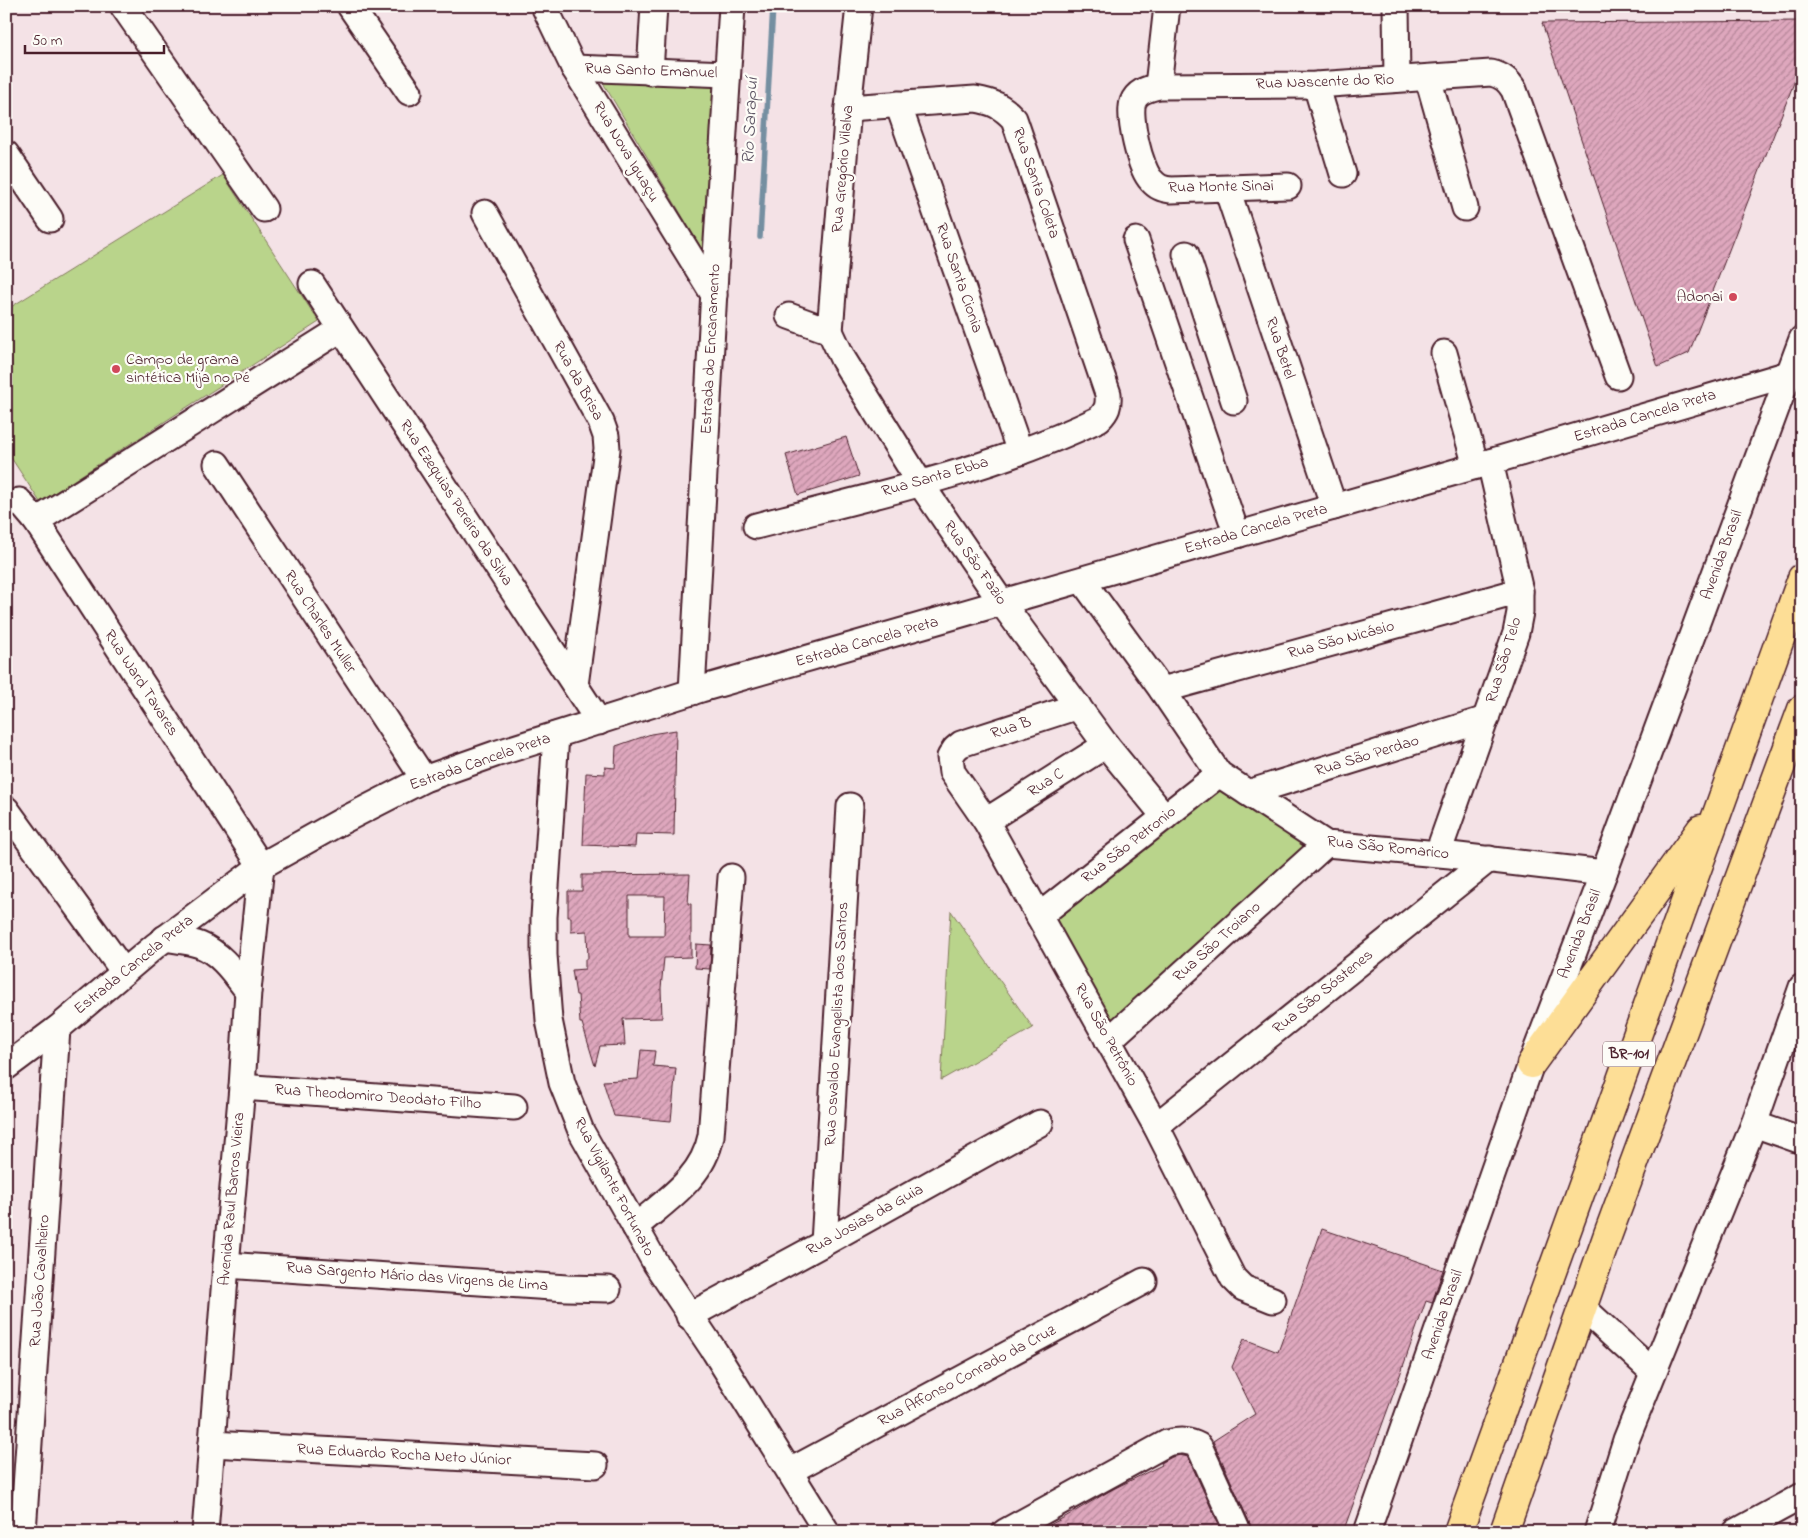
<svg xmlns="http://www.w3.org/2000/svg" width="1808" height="1538" viewBox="0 0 1808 1538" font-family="'Indie Flower',sans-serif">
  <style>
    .green { fill: #b9d48b; stroke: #827a5b }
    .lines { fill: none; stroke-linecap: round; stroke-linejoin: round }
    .stream { stroke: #748fa1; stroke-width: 5.5 }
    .building { fill: url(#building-hatch); stroke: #4a1f2b; fill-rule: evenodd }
    .minor-casing { stroke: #4a1f2b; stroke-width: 29 }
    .highway-casing { stroke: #4a1f2b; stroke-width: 31 }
    .minor { stroke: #fdfcf7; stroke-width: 25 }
    .highway { stroke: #fdde96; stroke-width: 28 }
    .poi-dot { fill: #d1495b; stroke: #fdfcf7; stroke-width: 2 }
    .labels { text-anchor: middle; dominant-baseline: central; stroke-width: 4.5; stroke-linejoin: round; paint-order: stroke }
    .shield { fill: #fdfcf7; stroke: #806168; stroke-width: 1 }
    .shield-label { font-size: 15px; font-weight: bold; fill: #4a1f2b }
    .street-label { font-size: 16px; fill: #4a1f2b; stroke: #fdfcf7 }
    .poi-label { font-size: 16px; fill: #4a1f2b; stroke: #fdfcf7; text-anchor: end }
    .water-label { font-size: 18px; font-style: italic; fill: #5f5766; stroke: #fdfcf7 }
  </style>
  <defs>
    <pattern id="building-hatch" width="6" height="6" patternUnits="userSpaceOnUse" patternTransform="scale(1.25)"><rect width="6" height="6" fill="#dea7bd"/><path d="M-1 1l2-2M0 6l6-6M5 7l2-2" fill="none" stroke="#b6879a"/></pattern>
  </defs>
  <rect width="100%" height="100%" fill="#f4e2e6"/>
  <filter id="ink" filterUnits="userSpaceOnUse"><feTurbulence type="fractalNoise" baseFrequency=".02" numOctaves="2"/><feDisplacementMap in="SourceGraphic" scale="10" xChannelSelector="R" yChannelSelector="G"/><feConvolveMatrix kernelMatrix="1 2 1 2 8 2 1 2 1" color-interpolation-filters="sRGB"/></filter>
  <g filter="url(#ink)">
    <!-- green -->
    <g class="green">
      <polygon points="599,76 723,85 706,256"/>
      <polygon points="223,175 319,322 40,502 6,450 6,310"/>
      <polygon points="1216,782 1313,847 1109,1026 1044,919"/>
      <polygon points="951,911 1033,1028 941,1080"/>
    </g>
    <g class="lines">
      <!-- stream -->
      <polyline class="stream" points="760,237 773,6"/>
    </g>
    <!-- building -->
    <g class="building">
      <polygon points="1802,21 1802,62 1689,353 1658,367 1542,23"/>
      <polygon points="846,437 859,476 798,495 786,455"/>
      <polygon points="676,730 674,835 636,834 635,847 583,845 586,773 605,774 605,767 615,768 616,746 651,734"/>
      <path d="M690,874L688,904H691V957L664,958L661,988L662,1018L623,1019L625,1045L600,1046L595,1066L582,1023H580L578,995H576L572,970L585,969V959H588L587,931L571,932V917H568V891H582V875ZM629,896H665L664,936H629Z"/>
      <polygon points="696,944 711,945 710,969 695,968"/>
      <polygon points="641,1050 655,1051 653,1066 676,1068 671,1121 614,1116 603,1081 638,1079"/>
      <polygon points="1322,1229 1443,1270 1432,1303 1426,1301 1393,1395 1343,1532 1252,1532 1251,1526 1213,1441 1255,1414 1232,1367 1244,1339 1278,1352"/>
      <polygon points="1180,1455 1188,1457 1222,1532 1036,1532 1065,1517 1113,1489 1162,1465 1161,1463 1172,1457"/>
    </g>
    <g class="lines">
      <defs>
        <g id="minor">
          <polyline points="123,6 264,209"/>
          <polyline points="350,6 409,92"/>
          <polyline points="544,6 574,68 714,295"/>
          <polyline points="1396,6 1397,79"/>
          <polyline points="574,68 727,74"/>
          <polyline points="650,72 654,6"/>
          <polyline points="1428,78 1465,208"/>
          <polyline points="1316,85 1343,174"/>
          <polyline points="1158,86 1167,6"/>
          <polyline points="898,104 1020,452"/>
          <polyline points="6,154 50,219"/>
          <path d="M1288,186L1171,190C1162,189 1157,187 1151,180C1140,169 1128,117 1133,102C1137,91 1148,89 1158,86L1316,85L1491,73C1503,76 1508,80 1514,90L1618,376"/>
          <polyline points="1227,189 1334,507"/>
          <polyline points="485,213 601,422 606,436 607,449 575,685"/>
          <polyline points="1136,240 1237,535"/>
          <polyline points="1186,254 1234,401"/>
          <polyline points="312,284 599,722"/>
          <polyline points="789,316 830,331 843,359 920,483 1002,603 1106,745 1165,817"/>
          <polyline points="830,331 848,108 859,6"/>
          <polyline points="1444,353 1476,466"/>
          <polyline points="217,464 424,779"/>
          <polyline points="19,501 36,521 261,866 248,991 242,1087 226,1265 205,1532"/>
          <polyline points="36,521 341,329"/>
          <path d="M756,526C871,496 991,471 1099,419C1107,411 1109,406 1108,394L1014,119C1002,106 993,102 975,99L848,108"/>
          <polyline points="1082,580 1162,690 1219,774 1326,844 1450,855 1604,873"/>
          <polyline points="1162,690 1520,591"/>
          <polyline points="692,692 715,272 732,6"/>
          <polyline points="1078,706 961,744 955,749 950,757 952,772 986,821 1156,1126 1233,1278 1243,1288 1273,1300"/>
          <polyline points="556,735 544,917 544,955 549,1020 562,1083 581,1131 656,1264 715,1352 827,1532"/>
          <polyline points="1248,793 1486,719"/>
          <polyline points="6,809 124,972"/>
          <polyline points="986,821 1106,745"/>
          <polyline points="1438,853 1516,633 1520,612 1520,591 1490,462"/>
          <polyline points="1039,916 1219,774"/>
          <path d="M165,938C176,940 190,941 200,945C222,954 234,973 248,991"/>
          <polyline points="1108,1041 1326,844"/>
          <polyline points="6,1067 57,1029 155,946 261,866 340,822 424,779 495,754 701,689 1476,466 1802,370"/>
          <polyline points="242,1087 514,1107"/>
          <polyline points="1754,1124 1802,1141"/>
          <polyline points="1156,1126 1489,859"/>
          <path d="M635,1227C666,1200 703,1178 711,1136L731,877"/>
          <polyline points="824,1243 850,806"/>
          <polyline points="226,1265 567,1288 608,1289"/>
          <polyline points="1582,1307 1653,1372"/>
          <polyline points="689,1316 824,1243 1040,1123"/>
          <polyline points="212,1444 595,1465"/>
          <polyline points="790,1471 1144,1281"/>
          <polyline points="23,1532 57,1029"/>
          <path d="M1005,1532L1167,1443C1180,1440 1188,1440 1199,1446L1238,1532"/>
          <polyline points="1367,1532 1531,1064 1604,873 1802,339"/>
          <polyline points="1597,1532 1626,1440 1754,1124 1802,987"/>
          <polyline points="1736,1532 1802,1496"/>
        </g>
        <g id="highway">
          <polyline points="1531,1064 1701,829"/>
          <polyline points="1458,1532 1802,578"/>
          <polyline points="1504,1532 1608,1234 1802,709"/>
        </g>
      </defs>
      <!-- minor casing -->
      <use href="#minor" class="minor-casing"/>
      <!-- highway casing -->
      <use href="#highway" class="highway-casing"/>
      <!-- minor -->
      <use href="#minor" class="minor"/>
      <!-- highway -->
      <use href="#highway" class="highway"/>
    </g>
  </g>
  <!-- markers -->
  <g class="poi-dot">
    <circle cx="1733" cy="297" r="5"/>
    <circle cx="116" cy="369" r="5"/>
  </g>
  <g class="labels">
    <!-- shield labels -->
    <rect class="shield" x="1603" y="1041.5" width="52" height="25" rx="4"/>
    <g class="shield-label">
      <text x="1629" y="1054">BR-101</text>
    </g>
    <!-- street labels -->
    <g class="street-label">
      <text transform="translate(651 71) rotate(2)">Rua Santo Emanuel</text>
      <text transform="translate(1325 82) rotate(-2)">Rua Nascente do Rio</text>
      <text transform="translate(626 152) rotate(59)">Rua Nova Iguaçu</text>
      <text transform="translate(843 169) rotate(-85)">Rua Gregório Vilalva</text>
      <text transform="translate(1036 183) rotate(71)">Rua Santa Coleta</text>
      <text transform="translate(1221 187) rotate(-1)">Rua Monte Sinai</text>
      <text transform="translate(959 278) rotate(71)">Rua Santa Cionia</text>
      <text transform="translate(1280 348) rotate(72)">Rua Betel</text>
      <text transform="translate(711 349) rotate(-87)">Estrada do Encanamento</text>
      <text transform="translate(578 381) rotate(61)">Rua da Brisa</text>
      <text transform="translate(1645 416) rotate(-17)">Estrada Cancela Preta</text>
      <text transform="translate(935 477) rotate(-16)">Rua Santa Ebba</text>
      <text transform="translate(456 503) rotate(57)">Rua Ezequias Pereira da Silva</text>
      <text transform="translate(1256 529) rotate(-16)">Estrada Cancela Preta</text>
      <text transform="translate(1722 555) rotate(-70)">Avenida Brasil</text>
      <text transform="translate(975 563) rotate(55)">Rua São Fazio</text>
      <text transform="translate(320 622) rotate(57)">Rua Charles Muller</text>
      <text transform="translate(1341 640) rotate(-15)">Rua São Nicásio</text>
      <text transform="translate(867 642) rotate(-16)">Estrada Cancela Preta</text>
      <text transform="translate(1504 660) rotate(-73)">Rua São Telo</text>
      <text transform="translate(141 683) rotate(57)">Rua Ward Tavares</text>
      <text transform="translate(1011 728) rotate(-18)">Rua B</text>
      <text transform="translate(1367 756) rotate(-17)">Rua São Perdao</text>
      <text transform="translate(480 762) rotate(-19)">Estrada Cancela Preta</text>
      <text transform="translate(1046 783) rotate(-33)">Rua C</text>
      <text transform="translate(1129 845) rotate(-38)">Rua São Petronio</text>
      <text transform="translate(1388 848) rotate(6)">Rua São Romarico</text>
      <text transform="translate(1580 934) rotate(-69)">Avenida Brasil</text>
      <text transform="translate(1217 942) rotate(-42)">Rua São Troiano</text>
      <text transform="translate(134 965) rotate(-39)">Estrada Cancela Preta</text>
      <text transform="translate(1323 992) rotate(-39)">Rua São Sóstenes</text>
      <text transform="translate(837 1024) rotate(-87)">Rua Osvaldo Evangelista dos Santos</text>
      <text transform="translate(1106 1035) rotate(61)">Rua São Petrônio</text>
      <text transform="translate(378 1097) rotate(4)">Rua Theodomiro Deodato Filho</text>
      <text transform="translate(614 1187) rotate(62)">Rua Vigilante Fortunato</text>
      <text transform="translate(232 1199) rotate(-85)">Avenida Raul Barros Vieira</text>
      <text transform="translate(865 1220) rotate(-29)">Rua Josias da Guia</text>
      <text transform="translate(417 1277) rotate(4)">Rua Sargento Mário das Virgens de Lima</text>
      <text transform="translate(40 1281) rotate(-86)">Rua João Cavalheiro</text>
      <text transform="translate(1443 1315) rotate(-71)">Avenida Brasil</text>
      <text transform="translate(967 1376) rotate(-28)">Rua Affonso Conrado da Cruz</text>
      <text transform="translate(404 1455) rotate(3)">Rua Eduardo Rocha Neto Júnior</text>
    </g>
    <!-- poi labels -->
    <g class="poi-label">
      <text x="1723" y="297">Adonai</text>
      <text x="126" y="360" text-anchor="start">Campo de grama<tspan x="126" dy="18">sintética Mija no Pé</tspan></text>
    </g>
    <!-- water labels -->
    <g class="water-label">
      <text transform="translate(751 121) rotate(-87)">Rio Sarapuí</text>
    </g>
  </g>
  <!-- margin -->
  <rect width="1808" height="1538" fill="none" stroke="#fdfcf7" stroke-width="25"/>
  <rect x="12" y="12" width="1783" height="1513" fill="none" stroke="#4a1f2b" stroke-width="2" filter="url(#ink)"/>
  <!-- scale -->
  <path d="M25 45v8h139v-8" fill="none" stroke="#4a1f2b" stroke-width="2.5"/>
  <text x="32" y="45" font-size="15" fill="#4a1f2b" stroke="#fdfcf7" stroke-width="4" paint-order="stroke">50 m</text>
</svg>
